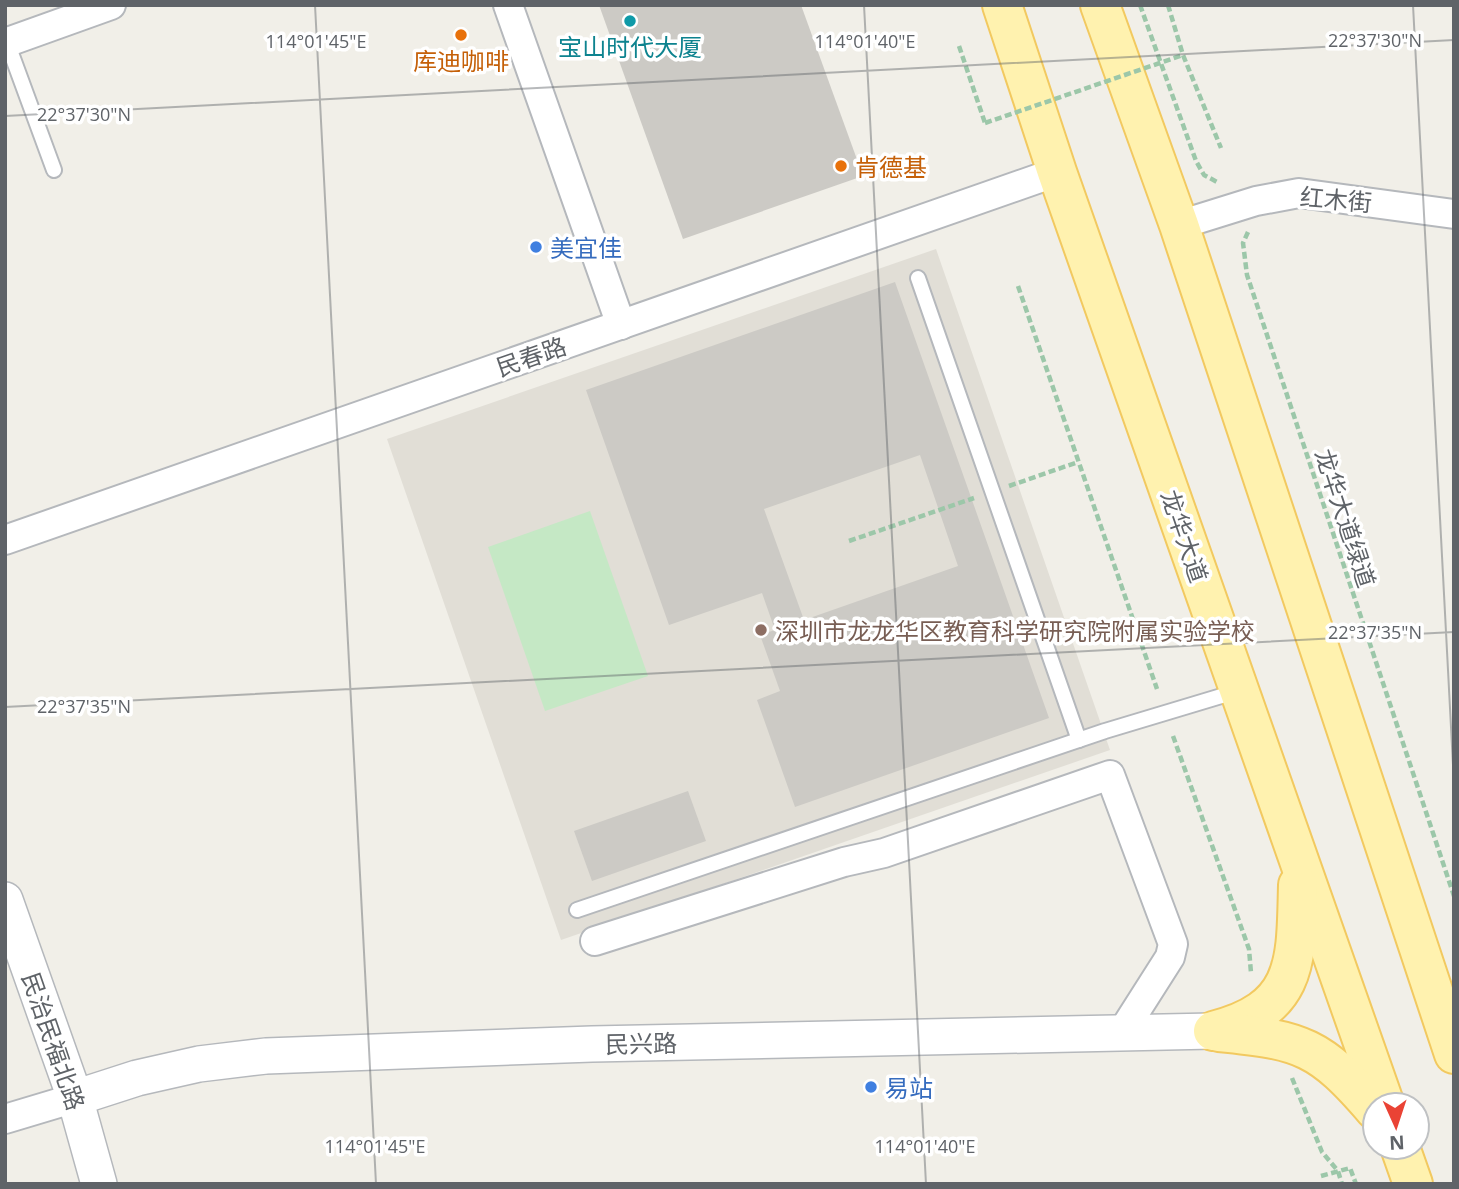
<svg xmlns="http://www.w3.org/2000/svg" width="1459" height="1189" viewBox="0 0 1459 1189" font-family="'Open Sans','Noto Sans SC',sans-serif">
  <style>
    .education { fill: #e1ded6 }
    .green { fill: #c5e8c5 }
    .building { fill: #cccac5; fill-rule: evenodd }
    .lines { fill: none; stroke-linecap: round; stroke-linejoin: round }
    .service-casing { stroke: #b5b8bc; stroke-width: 18 }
    .minor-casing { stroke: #b5b8bc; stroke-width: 32 }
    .tertiary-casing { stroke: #b5b8bc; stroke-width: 38 }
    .primary-casing { stroke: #f2c960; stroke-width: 42 }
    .path { stroke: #9cc7a9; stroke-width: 4.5; stroke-dasharray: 7 3.5; stroke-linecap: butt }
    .service { stroke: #fff; stroke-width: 14 }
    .minor { stroke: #fff; stroke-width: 28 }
    .tertiary { stroke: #fff; stroke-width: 35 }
    .primary { stroke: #fff2af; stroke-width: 38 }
    .path-bridge { stroke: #9cc7a9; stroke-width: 4.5; stroke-dasharray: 7 3.5; stroke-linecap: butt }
    .ticks { fill: none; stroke: #5f6368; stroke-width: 2; stroke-opacity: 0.45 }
    .culture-dot { fill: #0f9aa8; stroke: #fff; stroke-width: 2.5 }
    .food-dot { fill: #e8710a; stroke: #fff; stroke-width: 2.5 }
    .shop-dot { fill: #3f7fe0; stroke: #fff; stroke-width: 2.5 }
    .education-dot { fill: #8d6e63; stroke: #fff; stroke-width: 2.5 }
    .labels { text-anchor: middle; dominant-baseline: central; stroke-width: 7; stroke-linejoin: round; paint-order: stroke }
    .culture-label { font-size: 24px; fill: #0d838f; stroke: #fff }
    .food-label { font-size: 24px; fill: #c56008; stroke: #fff }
    .street-label { font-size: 24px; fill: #5f6368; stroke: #fff }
    .shop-label { font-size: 24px; fill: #366cbe; stroke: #fff; text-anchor: start }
    .education-label { font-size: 24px; fill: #785e54; stroke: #fff; text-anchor: start }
    .ticks-label { font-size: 18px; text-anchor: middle; fill: #5f6368; stroke: #fff; stroke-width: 7; stroke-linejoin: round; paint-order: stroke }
  </style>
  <rect width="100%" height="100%" fill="#f1efe8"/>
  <!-- education -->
  <polygon class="education" points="936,249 1110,750 561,940 387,439"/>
  <!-- green -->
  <polygon class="green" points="590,511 648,676 545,711 488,547"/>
  <!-- building -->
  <g class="building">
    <polygon points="599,5 801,5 863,176 683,239"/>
    <path d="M895,282L1049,718L795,807L757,700L780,691L760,635L775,630L762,593L669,625L586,390ZM920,455L958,566L804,620L764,509Z"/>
    <polygon points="688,791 706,841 592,881 574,831"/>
  </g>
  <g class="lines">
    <defs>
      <g id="service">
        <polyline points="7,42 54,170"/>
        <polyline points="918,278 1079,740"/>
        <polyline points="577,910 1105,731 1238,691"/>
      </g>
      <g id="minor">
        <polyline points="508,5 621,325"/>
        <polyline points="5,43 111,5"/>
        <polyline points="1179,225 1256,201 1299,193 1454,214"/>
        <polyline points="5,540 1057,172"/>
        <polyline points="595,941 844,862 884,853 1110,775 1173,944 1170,957 1121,1034"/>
        <polyline points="5,1119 75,1098"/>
      </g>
      <g id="tertiary">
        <polyline points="5,900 75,1098 99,1184"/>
        <polyline points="75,1098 137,1078 199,1064 266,1056 592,1044 1213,1031"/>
      </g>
      <g id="primary">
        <polyline points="1002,5 1057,172 1385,1105"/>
        <polyline points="1100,5 1179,225 1454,1054"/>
        <path d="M1213,1031C1300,1009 1296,960 1298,885"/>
        <path d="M1219,1032C1302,1040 1320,1046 1375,1110"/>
        <polyline points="1400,1147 1413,1184"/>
      </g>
    </defs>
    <!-- service casing -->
    <use href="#service" class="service-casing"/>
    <!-- minor casing -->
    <use href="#minor" class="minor-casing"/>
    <!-- tertiary casing -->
    <use href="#tertiary" class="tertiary-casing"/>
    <!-- primary casing -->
    <use href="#primary" class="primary-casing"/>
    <!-- path -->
    <g class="path">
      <polyline points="1140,5 1196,161 1204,175 1219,183"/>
      <polyline points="1168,5 1183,55 1221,148"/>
      <polyline points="959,46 985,123"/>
      <polyline points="1248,232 1243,243 1247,275 1454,896"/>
      <polyline points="1018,286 1157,689"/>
      <polyline points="1009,486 1078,462"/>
      <polyline points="849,541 974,498"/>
      <polyline points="1173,736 1249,949 1251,973"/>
      <polyline points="1292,1078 1322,1152 1338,1171 1342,1184"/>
      <polyline points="1321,1176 1350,1168 1356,1184"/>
    </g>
    <!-- service -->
    <use href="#service" class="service"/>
    <!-- minor -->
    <use href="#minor" class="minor"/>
    <!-- tertiary -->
    <use href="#tertiary" class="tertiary"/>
    <!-- primary -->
    <use href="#primary" class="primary"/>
    <!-- path-bridge -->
    <polyline class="path-bridge" points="985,123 1183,55"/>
  </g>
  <!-- ticks -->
  <path class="ticks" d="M315,5L376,1184M864,5L926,1184M1413,5L1454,784M5,116L1454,40M5,707L1454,632"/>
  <!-- markers -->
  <circle class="culture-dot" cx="630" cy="21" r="7"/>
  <g class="food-dot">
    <circle cx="461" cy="35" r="7"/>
    <circle cx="841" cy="166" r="7"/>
  </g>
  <g class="shop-dot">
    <circle cx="536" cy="247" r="7"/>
    <circle cx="871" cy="1087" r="7"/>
  </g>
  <circle class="education-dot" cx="761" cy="630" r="7"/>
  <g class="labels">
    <!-- culture labels -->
    <g class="culture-label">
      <text x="630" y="46">宝山时代大厦</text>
    </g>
    <!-- food labels -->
    <g class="food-label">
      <text x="461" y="60">库迪咖啡</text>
      <text x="855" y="166" text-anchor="start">肯德基</text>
    </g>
    <!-- street labels -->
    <g class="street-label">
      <text transform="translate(1336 199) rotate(5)">红木街</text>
      <text transform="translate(531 356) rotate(-19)">民春路</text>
      <text transform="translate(1346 518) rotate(72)">龙华大道绿道</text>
      <text transform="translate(1185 536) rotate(71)">龙华大道</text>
      <text transform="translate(54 1041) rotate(71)">民治民福北路</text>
      <text transform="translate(641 1043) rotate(-1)">民兴路</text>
    </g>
    <!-- shop labels -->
    <g class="shop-label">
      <text x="550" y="247">美宜佳</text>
      <text x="885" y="1087">易站</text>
    </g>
    <!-- education labels -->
    <g class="education-label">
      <text x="775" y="630">深圳市龙龙华区教育科学研究院附属实验学校</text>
    </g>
  </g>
  <g class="ticks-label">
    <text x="1375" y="47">22°37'30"N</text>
    <text x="316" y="48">114°01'45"E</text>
    <text x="865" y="48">114°01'40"E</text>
    <text x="84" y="121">22°37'30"N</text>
    <text x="1375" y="639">22°37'35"N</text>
    <text x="84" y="713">22°37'35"N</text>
    <text x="375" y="1153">114°01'45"E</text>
    <text x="925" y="1153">114°01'40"E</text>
  </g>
  <!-- border -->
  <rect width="1459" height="1189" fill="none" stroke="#5f6368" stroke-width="14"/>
  <!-- north arrow -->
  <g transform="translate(1396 1126) rotate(177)"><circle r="33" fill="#ffffff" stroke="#bfc1c3" stroke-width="2"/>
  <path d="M0-5L12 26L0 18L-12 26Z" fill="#ea4335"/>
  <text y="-10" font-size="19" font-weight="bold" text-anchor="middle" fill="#5f6368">N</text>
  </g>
</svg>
